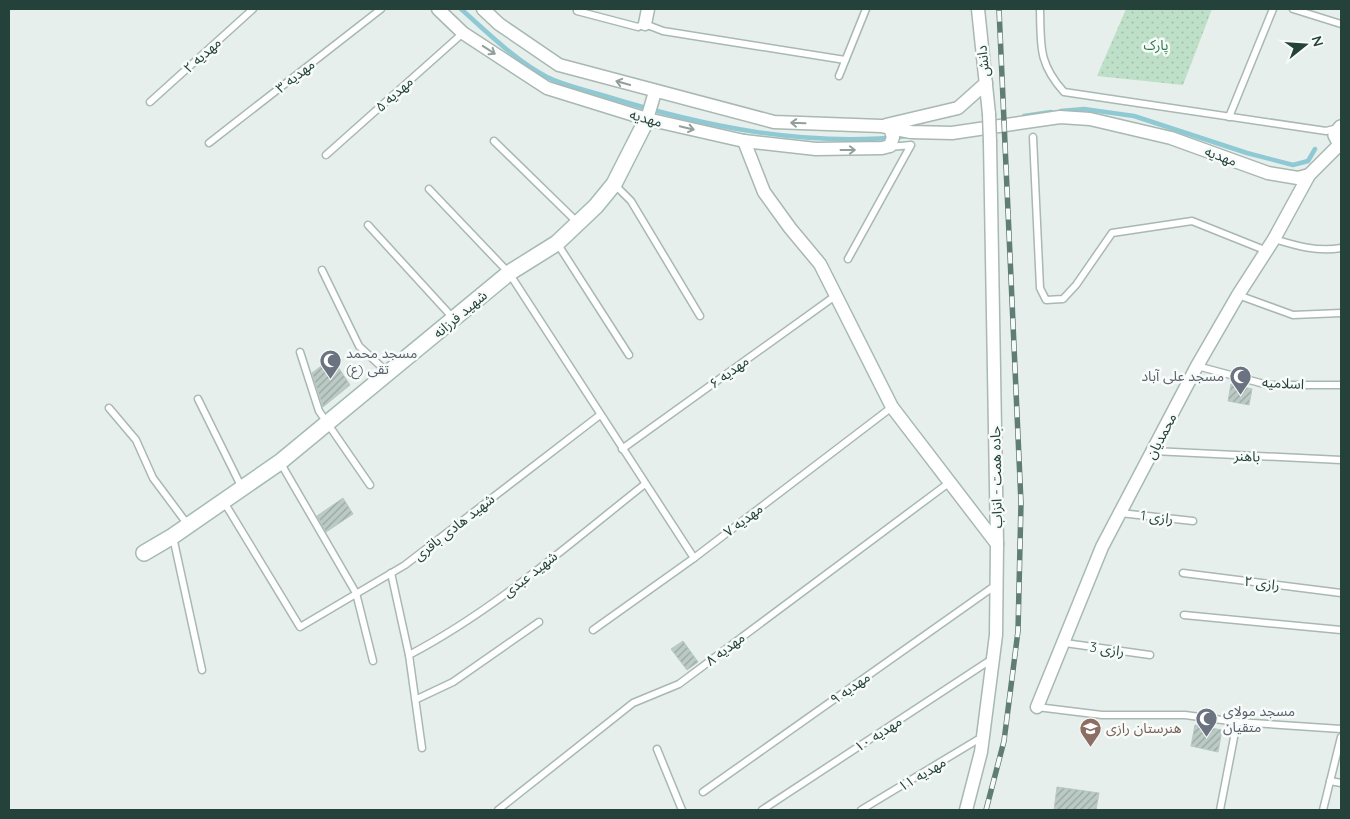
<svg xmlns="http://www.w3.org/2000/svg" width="1350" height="819" viewBox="0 0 1350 819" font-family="Quicksand,'Noto Sans Arabic',sans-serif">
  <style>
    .park { fill: url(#park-dots) }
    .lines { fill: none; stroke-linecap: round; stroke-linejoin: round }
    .stream { stroke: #8ec9d4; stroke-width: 4.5 }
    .building { fill: url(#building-hatch); stroke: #b8c9c2 }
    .lane-casing { stroke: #a8b8b2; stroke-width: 9 }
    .street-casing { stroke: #a8b8b2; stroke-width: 15 }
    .secondary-casing { stroke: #a4bbb3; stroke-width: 18 }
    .lane { stroke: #fff; stroke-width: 6 }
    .street { stroke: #fff; stroke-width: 12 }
    .secondary { stroke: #fff; stroke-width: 15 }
    .rail-casing { stroke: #5f7d75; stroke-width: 5.5 }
    .rail { stroke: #f7fbf9; stroke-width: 4; stroke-dasharray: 11; stroke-linecap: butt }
    .street-bridge-casing { stroke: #a8b8b2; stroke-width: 15; stroke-linecap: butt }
    .street-bridge { stroke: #fff; stroke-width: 12 }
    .oneway { stroke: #92a09c }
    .labels { text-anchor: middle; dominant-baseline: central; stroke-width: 5; stroke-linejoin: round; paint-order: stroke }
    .park-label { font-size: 14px; fill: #2d7a4b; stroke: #f7fbf9 }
    .street-label { font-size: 14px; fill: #24423a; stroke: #f7fbf9 }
    .worship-label { font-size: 14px; fill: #5b616d; stroke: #f7fbf9; text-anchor: start }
    .education-label { font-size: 14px; fill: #785e54; stroke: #f7fbf9; text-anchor: start }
  </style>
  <defs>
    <pattern id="park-dots" width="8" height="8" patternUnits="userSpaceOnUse" patternTransform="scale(1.25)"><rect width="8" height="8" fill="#bfe0c8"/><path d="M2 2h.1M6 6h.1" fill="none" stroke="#a4c1ad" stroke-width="1.8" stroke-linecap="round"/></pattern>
    <pattern id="building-hatch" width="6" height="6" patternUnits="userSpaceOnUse" patternTransform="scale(1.25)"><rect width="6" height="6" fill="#bbcac4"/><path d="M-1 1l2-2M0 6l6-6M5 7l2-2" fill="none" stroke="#98a6a0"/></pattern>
  </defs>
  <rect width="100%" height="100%" fill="#e6efeb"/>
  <!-- park -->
  <polygon class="park" points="1126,9 1212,9 1183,85 1097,76"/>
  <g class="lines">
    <!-- stream -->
    <g class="stream">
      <path d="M461,9C487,32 516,61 547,77C565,86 587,90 605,96C702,126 806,148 908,136"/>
      <polyline points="1061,111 1084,109 1134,116 1247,153 1293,165 1308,161 1315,149"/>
      <polyline points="1024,116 1051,112"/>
    </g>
  </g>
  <!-- building -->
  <g class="building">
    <polygon points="332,358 350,385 323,407 312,373"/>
    <polygon points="1231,384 1252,389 1249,405 1228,401"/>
    <polygon points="343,498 353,514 326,532 317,516"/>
    <polygon points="683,641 698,662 687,670 671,649"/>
    <polygon points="1195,725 1222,730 1218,752 1191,746"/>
    <polygon points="1057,787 1099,793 1096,810 1054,810"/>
  </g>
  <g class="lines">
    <defs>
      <g id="lane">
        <path d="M1040,9C1041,46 1038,63 1064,92L1326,131L1338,128"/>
        <polyline points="1293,9 1341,24"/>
        <polyline points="577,11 638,27 645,24 663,31 845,60"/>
        <polyline points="839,76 866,9"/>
        <polyline points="150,102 253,9"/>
        <polyline points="1229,117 1273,9"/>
        <polyline points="1033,137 1040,288 1046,300 1063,299 1076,285 1112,233 1192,221 1267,251"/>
        <polyline points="494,141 577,222"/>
        <polyline points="209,143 381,9"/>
        <polyline points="326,155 463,33"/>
        <polyline points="615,185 631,201 700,316"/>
        <polyline points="429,189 509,273 694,558"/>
        <polyline points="368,225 453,318"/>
        <path d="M1274,239C1297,246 1317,252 1341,248"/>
        <polyline points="557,243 629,355"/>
        <polyline points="848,259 911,145 890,147"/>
        <polyline points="322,270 359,346 388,373"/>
        <polyline points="1238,295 1293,315 1341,313"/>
        <polyline points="300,352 319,411 370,485"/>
        <polyline points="1197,366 1268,385 1341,385"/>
        <polyline points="198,399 242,488"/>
        <polyline points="109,408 136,440 153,478 188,525"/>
        <polyline points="622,449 835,296"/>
        <polyline points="1153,451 1341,460"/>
        <polyline points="280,462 356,593 373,661"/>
        <polyline points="224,502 300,627 405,565 600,415"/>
        <polyline points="1120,513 1193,521"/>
        <polyline points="173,537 202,670"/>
        <polyline points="391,573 409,655 422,748"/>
        <polyline points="1183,573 1341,593"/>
        <polyline points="1184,615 1341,630"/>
        <polyline points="593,630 694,558 892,407"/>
        <polyline points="1065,643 1150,655"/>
        <path d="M409,655C495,610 569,544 645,484"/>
        <polyline points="417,699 453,682 539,622"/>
        <polyline points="1037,707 1102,715 1185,715 1237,722 1341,729"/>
        <polyline points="657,749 682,810"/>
        <polyline points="1330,781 1341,783"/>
        <polyline points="703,792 996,585"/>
        <polyline points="498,810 633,703 679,684 950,482"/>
        <polyline points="762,810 992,659"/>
        <polyline points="861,810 982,737"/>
        <polyline points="1220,810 1237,722"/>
        <polyline points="1323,810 1341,737"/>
      </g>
      <g id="street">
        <polyline points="438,9 463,33 547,88 647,119 744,141 816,149 882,148 890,146 893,137 890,128 881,126 774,122 559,65 499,24 483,9"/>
        <polyline points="978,9 989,114"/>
        <polyline points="645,24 648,9"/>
        <polyline points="647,119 655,92"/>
        <polyline points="886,125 958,108 986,83"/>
        <polyline points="890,128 911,132 952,133 1060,117 1090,119 1171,138 1268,173 1298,178 1309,175 1340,144"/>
        <polyline points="744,141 764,192 790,228 820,264 892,407 997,544"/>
        <polyline points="1037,707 1102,547 1197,366 1238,295 1274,239 1309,175"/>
        <polyline points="966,810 981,752 996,635 997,544 990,142"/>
      </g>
      <g id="secondary">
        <polyline points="1341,128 1336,135 1341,145"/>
        <polyline points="144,553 173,536 280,462 509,273 557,243 596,206 614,184 647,119"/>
      </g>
    </defs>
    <!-- lane casing -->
    <use href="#lane" class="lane-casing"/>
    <!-- street casing -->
    <use href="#street" class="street-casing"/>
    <!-- secondary casing -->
    <use href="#secondary" class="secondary-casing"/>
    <!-- lane -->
    <use href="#lane" class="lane"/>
    <!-- street -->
    <use href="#street" class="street"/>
    <!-- secondary -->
    <use href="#secondary" class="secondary"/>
    <defs>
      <polyline id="rail" points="986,810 1004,741 1018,631 1021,503 999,9"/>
    </defs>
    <!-- rail casing -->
    <use href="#rail" class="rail-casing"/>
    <!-- rail -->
    <use href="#rail" class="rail"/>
    <defs>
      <polyline id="street-bridge" points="989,114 990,142"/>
    </defs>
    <!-- street-bridge casing -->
    <use href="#street-bridge" class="street-bridge-casing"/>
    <!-- street-bridge -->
    <use href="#street-bridge" class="street-bridge"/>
  </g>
  <!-- one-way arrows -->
  <defs><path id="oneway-shaft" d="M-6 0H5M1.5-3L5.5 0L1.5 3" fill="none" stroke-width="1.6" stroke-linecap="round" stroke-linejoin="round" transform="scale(1.25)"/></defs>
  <g class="oneway">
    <use href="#oneway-shaft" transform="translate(489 50) rotate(33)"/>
    <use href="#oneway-shaft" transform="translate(623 83) rotate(-164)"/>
    <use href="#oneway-shaft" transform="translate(798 123) rotate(-178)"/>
    <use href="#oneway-shaft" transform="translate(687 128) rotate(13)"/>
    <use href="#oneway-shaft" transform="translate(848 150)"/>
  </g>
  <!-- icons -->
  <defs>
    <symbol id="mosque-pin" viewBox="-11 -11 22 30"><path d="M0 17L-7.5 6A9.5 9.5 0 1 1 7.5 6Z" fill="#6b7280" stroke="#f7fbf9"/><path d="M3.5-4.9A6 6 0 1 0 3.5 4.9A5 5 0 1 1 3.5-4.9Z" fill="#fff"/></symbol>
    <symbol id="school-pin" viewBox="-11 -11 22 30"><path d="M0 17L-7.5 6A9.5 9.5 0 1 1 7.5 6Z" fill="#8d6e63" stroke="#f7fbf9"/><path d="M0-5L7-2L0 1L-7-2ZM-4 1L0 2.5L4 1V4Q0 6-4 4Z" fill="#fff"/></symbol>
  </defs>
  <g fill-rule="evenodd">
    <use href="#mosque-pin" x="318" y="348" width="25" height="34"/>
    <use href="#mosque-pin" x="1228" y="364" width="25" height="34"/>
    <use href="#mosque-pin" x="1194" y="706" width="25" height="34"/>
    <use href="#school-pin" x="1078" y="716" width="25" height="34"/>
  </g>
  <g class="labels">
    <!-- park labels -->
    <g class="park-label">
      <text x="1156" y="45">پارک</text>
    </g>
    <!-- street labels -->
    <g class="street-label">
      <text transform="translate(202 55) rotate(-42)">مهدیه ۲</text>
      <text transform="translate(983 61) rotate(-96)">دانش</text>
      <text transform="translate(295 76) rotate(-38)">مهدیه ۳</text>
      <text transform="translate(394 94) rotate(-42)">مهدیه ۵</text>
      <text transform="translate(646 118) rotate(15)">مهدیه</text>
      <text transform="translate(1221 156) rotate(20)">مهدیه</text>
      <text transform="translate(460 314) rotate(-40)">شهید فرزانه</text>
      <text transform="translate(729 372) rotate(-36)">مهدیه ۶</text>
      <text transform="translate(1283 383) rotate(3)">اسلاميه</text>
      <text transform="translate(1161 436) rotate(-62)">محمدیان</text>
      <text transform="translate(1247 456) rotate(2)">باهنر</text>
      <text transform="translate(996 477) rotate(-91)">جاده همت - انزاب</text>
      <text transform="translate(1157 517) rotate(7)">رازی 1</text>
      <text transform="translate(743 520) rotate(-37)">مهدیه ۷</text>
      <text transform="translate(454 527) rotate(-38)">شهید هادی باقری</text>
      <text transform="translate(530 574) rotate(-38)">شهید عبدی</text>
      <text transform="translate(1262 583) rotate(7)">رازی ۲</text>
      <text transform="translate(725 649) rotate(-37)">مهدیه ۸</text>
      <text transform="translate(1107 649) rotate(8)">رازی 3</text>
      <text transform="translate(850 688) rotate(-35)">مهدیه ۹</text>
      <text transform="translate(878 734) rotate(-33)">مهدیه ۱۰</text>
      <text transform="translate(922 774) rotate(-31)">مهدیه ۱۱</text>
    </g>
    <!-- worship labels -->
    <g class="worship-label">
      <text x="346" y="353">مسجد محمد<tspan x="346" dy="16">تقی (ع)</tspan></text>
      <text x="1224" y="376" text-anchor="end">مسجد علی آباد</text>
      <text x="1223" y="711">مسجد مولای<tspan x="1223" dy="16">متقیان</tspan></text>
    </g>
    <!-- education labels -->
    <g class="education-label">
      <text x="1106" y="728">هنرستان رازی</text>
    </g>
  </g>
  <!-- border -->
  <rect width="1350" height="819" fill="none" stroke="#24423a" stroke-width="20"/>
  <!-- north arrow -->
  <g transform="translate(1305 45) rotate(73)" stroke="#f7fbf9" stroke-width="4" paint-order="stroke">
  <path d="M0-4L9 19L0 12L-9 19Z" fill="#24423a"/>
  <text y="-8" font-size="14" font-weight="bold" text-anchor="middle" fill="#24423a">N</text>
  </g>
</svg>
